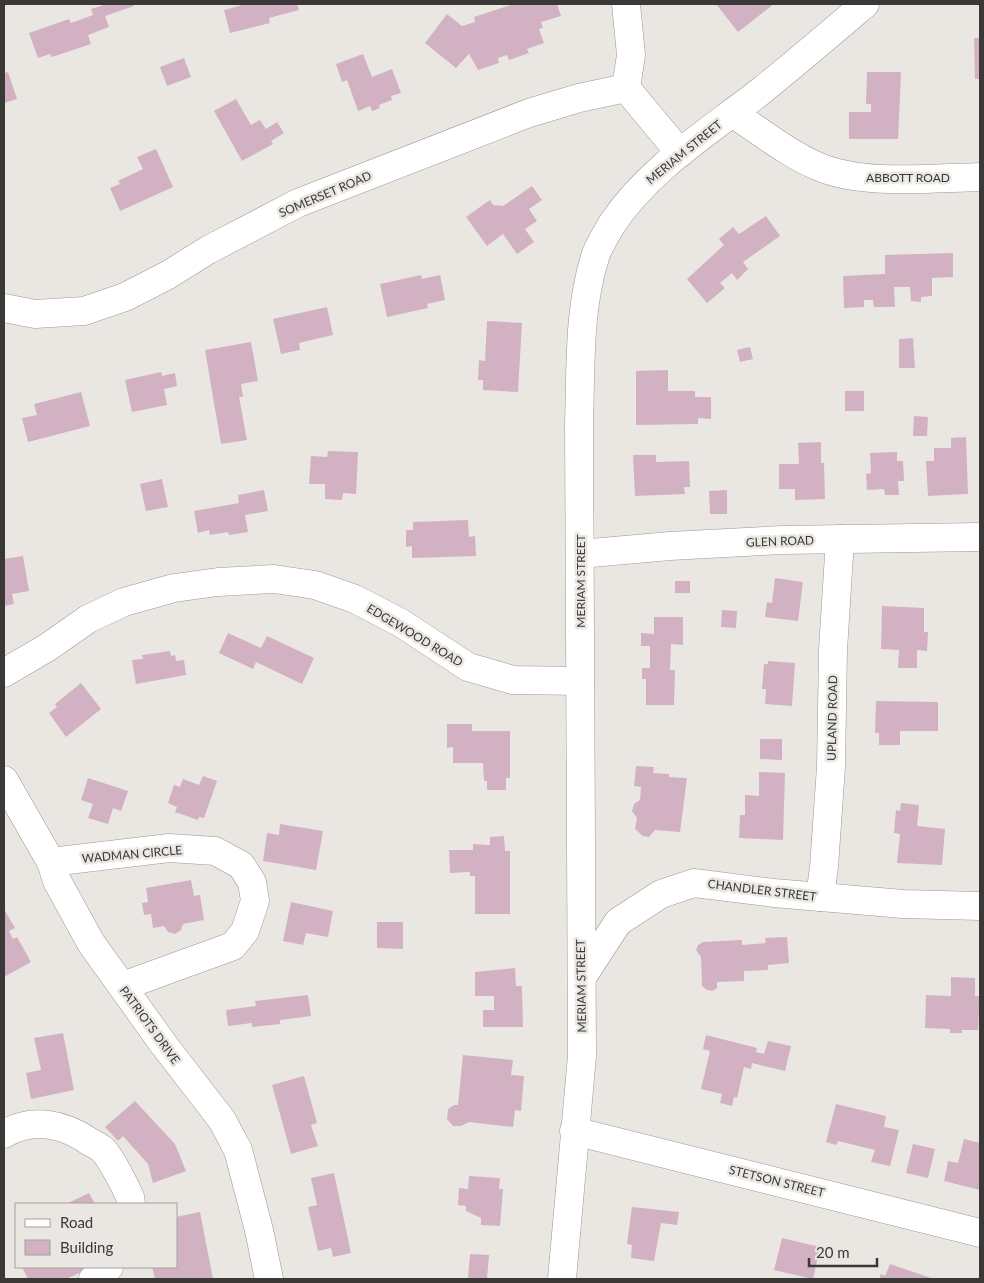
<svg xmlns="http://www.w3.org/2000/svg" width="984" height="1283" viewBox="0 0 984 1283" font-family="Lato,sans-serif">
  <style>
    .building { fill: #d2b2c2 }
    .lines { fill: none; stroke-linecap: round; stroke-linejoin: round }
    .minor-casing { stroke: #9b9894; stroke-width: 29 }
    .minor { stroke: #fff; stroke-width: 28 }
    .labels { text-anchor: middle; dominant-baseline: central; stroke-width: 5; stroke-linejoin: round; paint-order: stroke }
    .street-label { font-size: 12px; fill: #3a3937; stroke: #eae7e3 }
  </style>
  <rect width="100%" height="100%" fill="#eae7e3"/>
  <!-- building -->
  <g class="building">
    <polygon points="107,4 133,4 134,6 105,16 109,27 88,35 91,44 52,57 50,54 38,58 29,33 69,19 71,23 93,15 91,9"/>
    <polygon points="246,4 297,4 299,10 269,18 270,23 230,33 224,10"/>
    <polygon points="514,4 557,4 561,16 541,22 543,28 539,29 544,43 527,49 529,53 509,60 507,55 498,58 499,63 478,70 469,54 456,68 425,43 447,14 462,26 475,22 474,17"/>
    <polygon points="716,4 774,4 738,32"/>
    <polygon points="974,38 980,38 980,79 975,79"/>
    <polygon points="363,54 372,77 392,69 401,93 391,96 392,100 379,105 380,108 372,111 370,106 358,111 347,80 342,82 336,64"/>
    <polygon points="184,58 191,77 167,86 160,67"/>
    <polygon points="8,72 17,99 4,103 4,73"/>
    <polygon points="867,72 901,72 898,139 849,139 849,112 871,112 871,104 866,104"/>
    <polygon points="236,99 251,125 260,120 266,129 277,122 284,133 271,141 273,144 242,161 214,111"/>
    <polygon points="156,149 173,187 120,211 110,188 120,184 118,181 143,169 137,157"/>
    <polygon points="532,186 542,200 529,209 537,221 525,229 534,242 517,254 503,234 487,246 466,217 490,200 493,205 503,206"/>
    <polygon points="766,216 780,236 743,262 748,269 737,280 732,273 720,283 725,288 707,303 687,279 724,245 719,239 733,227 739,234"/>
    <polygon points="953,253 953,277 932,278 932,296 921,297 921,302 911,301 910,287 894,287 895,307 874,307 873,300 864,300 864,307 844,308 843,276 885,274 885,255"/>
    <polygon points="421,275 422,279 440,275 445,300 427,304 428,308 387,317 380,284"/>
    <polygon points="327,307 333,335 299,343 300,350 281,354 273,319"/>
    <polygon points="487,321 522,323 518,392 483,390 483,380 478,380 479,360 485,361"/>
    <polygon points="913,338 915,368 899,368 899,339"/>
    <polygon points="251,342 258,381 241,384 243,397 239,397 247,440 221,444 205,350"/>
    <polygon points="750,347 753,359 740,362 737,350"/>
    <polygon points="668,370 668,391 695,391 695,397 711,397 711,419 698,418 698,424 636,425 636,371"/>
    <polygon points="161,372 162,376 175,373 177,386 164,389 167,405 132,412 125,380"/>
    <rect x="845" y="391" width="19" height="20"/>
    <polygon points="81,392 90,426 28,442 22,418 37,415 34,404"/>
    <polygon points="914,416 928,417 927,436 913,436"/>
    <polygon points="966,437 968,494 928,496 926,461 934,461 934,448 951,448 951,438"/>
    <polygon points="821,442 821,463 824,463 825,499 795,500 795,489 779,489 779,464 799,464 798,443"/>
    <polygon points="328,451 358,452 356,494 343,493 342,500 325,499 325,484 309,484 311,456 327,457"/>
    <polygon points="897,452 897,461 903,461 904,481 898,481 899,495 885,495 884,489 867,490 866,474 871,473 870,453"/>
    <polygon points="633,455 656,455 656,462 689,461 690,487 684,487 685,494 635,496"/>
    <polygon points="162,479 168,507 146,511 140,484"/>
    <polygon points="264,490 268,511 245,515 248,532 229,535 228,532 210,535 209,530 198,533 194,511 239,503 238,495"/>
    <polygon points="727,490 727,514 710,514 709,491"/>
    <polygon points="468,520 469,537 475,536 476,556 412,558 412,546 406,547 406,530 413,530 413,522"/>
    <polygon points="23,556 29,591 12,594 14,604 4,606 4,559"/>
    <polygon points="775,578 803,582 798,621 765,617 767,602 772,603"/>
    <rect x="675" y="581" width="15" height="12"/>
    <polygon points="882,606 924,608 924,632 928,632 927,651 917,650 917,668 898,668 899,650 881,649"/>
    <polygon points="722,610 737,611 736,628 721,627"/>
    <polygon points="654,617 683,617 683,645 671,644 670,670 675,670 674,705 646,705 646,679 642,679 642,668 650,668 650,646 641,646 641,633 654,634"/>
    <polygon points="228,633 261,648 267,636 314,658 302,684 256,662 253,669 219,653"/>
    <polygon points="170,651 171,656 175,655 176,661 184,660 186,675 136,684 132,660 143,659 142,655"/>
    <polygon points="768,661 795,663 792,706 765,704 766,689 762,689 764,664 768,664"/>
    <polygon points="81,683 101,709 66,737 49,713 57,707 55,704"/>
    <polygon points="876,701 938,702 938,731 900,731 900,745 879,745 879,733 875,733"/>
    <polygon points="447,724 472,724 472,731 510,731 510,778 506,778 506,790 487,790 487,781 484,781 483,763 453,763 453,747 447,748"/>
    <polygon points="760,739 782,739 782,760 760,759"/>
    <polygon points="636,766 654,767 653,773 669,774 669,777 687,778 680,832 655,830 649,837 643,836 635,829 637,818 632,811 634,804 640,800 641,787 634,786"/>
    <polygon points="759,772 785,773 783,840 739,838 740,815 745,815 745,795 759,796"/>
    <polygon points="203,776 217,781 204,818 199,817 198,820 175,812 177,807 168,803 174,785 180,787 183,779 199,785"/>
    <polygon points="88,778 128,791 121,811 113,808 108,824 88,818 93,804 81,800"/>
    <polygon points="901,803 919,805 917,826 945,829 942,865 897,863 900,834 894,833 896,810 900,811"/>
    <polygon points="280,824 323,831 316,870 263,861 267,833 279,835"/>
    <polygon points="504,836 505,851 510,851 510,914 475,914 475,876 470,876 470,872 450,873 449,850 473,850 473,844 490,845 490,837"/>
    <polygon points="191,880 194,896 200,895 204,920 183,924 181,930 175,934 168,932 164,926 153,928 151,914 144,915 142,903 148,902 146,888"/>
    <polygon points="291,902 333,911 328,937 306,933 303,945 283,941"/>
    <polygon points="4,909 15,928 9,931 13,939 17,937 31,962 4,977"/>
    <polygon points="377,922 403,922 403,949 377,948"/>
    <polygon points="787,937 789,963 768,965 768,970 744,971 744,981 717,982 717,988 712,991 707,990 702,986 701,957 696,950 698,945 703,942 742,940 742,945 766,943 765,938"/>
    <polygon points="515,968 516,986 522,986 523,1027 483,1027 483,1010 494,1010 494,996 475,996 475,972"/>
    <polygon points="951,977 975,978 975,996 980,996 978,1030 962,1030 962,1033 950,1033 950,1029 925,1028 926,995 951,996"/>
    <polygon points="308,995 311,1016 280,1020 280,1024 252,1027 252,1023 228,1026 226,1010 256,1006 255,1001"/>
    <polygon points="63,1033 74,1090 31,1099 26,1073 41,1070 34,1038"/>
    <polygon points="706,1035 757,1048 756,1052 764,1054 768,1041 791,1046 785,1071 752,1063 751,1069 744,1067 737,1098 734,1097 732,1106 720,1103 722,1094 701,1089 710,1051 703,1049"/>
    <polygon points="463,1055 513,1060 511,1075 524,1076 521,1111 515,1110 513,1127 469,1122 461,1126 453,1126 447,1119 448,1109 454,1105 458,1105"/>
    <polygon points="304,1076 317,1123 311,1125 318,1146 291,1154 272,1085"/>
    <polygon points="135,1101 175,1144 186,1171 153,1183 148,1164 123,1136 118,1141 105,1127"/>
    <polygon points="836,1104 886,1116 884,1127 899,1130 890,1166 871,1162 875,1150 838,1141 836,1145 826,1142"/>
    <polygon points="964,1139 980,1143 980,1190 944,1181 948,1161 958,1163"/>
    <polygon points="913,1144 935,1149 928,1178 906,1173"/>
    <polygon points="334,1173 351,1253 333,1257 331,1248 318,1251 308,1207 317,1205 311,1178"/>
    <polygon points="469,1176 500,1178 499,1189 503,1189 500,1226 481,1225 481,1218 466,1211 466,1206 458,1205 459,1188 468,1189"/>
    <polygon points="89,1193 95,1204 66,1204"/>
    <polygon points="632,1207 679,1212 677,1225 661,1223 654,1261 631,1258 632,1245 627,1244"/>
    <polygon points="200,1212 213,1279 155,1279 152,1267 176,1267 176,1217"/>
    <polygon points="782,1238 820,1247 813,1279 774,1270"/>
    <polygon points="470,1254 489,1255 487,1279 468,1279"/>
    <polygon points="890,1264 934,1279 879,1279 881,1274 885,1276"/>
    <polygon points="22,1267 93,1267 66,1279 28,1279"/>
  </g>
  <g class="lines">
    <defs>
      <g id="minor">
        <polyline points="626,4 631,55 626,88 680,153"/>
        <path d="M732,113C760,131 787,153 817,166C862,186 931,178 980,177"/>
        <polyline points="4,308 35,314 84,311 125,297 168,275 208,250 298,203 529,113 579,98 626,88"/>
        <polyline points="580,554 670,546 782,540 980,537"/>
        <polyline points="4,673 48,647 88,619 124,602 174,588 218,582 274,579 315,585 355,599 401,623 468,667 513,680 580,681"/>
        <polyline points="4,780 51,862 57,881 91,943 164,1045 222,1120 231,1137 238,1150 259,1230 269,1279"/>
        <polyline points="51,862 169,848 215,851 241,865 252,882 255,901 245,931 233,946 123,986"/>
        <polyline points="820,897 824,867 831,767 833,650 840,539"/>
        <polyline points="583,976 618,922 661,894 694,883 774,893 903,904 980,906"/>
        <polyline points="574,1131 980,1233"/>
        <path d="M4,1134C33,1117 64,1124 90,1142C94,1144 100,1147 103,1150C111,1158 125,1186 130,1197L131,1204"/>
        <polyline points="93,1279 103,1273 109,1267"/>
        <path d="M562,1279L582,1056L579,423C581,367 578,309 596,254C600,244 606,234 612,224C649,168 709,132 761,91C796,63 831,33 865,4"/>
      </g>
    </defs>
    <!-- minor casing -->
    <use href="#minor" class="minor-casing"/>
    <!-- minor -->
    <use href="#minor" class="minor"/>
  </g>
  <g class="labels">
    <!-- street labels -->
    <g class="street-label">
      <text transform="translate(684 152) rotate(-39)">MERIAM STREET</text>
      <text x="908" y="177">ABBOTT ROAD</text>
      <text transform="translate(325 194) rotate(-23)">SOMERSET ROAD</text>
      <text transform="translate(780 541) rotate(-2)">GLEN ROAD</text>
      <text transform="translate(580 581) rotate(-90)">MERIAM STREET</text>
      <text transform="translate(415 635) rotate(31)">EDGEWOOD ROAD</text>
      <text transform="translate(832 718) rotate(-89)">UPLAND ROAD</text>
      <text transform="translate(132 854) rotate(-5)">WADMAN CIRCLE</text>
      <text transform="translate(762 890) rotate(7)">CHANDLER STREET</text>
      <text transform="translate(581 986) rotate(-91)">MERIAM STREET</text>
      <text transform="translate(150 1025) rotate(54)">PATRIOTS DRIVE</text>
      <text transform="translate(777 1181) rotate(14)">STETSON STREET</text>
    </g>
  </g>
  <!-- border -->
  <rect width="984" height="1283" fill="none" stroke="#3a3937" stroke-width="10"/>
  <!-- legend -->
  <rect x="15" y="1203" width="162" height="65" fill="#eae7e3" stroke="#a4a19e"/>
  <rect x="25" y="1219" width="25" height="8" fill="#ffffff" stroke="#a4a19e"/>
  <text x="60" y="1228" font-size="15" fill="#3a3937">Road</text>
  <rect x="25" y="1240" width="25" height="15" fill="#d2b2c2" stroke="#a4a19e"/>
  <text x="60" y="1253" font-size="15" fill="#3a3937">Building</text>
  <!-- scale -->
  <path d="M809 1258v8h68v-8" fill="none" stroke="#3a3937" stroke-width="2.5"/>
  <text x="816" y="1258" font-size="15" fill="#3a3937" stroke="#eae7e3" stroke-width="4" paint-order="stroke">20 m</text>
</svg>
